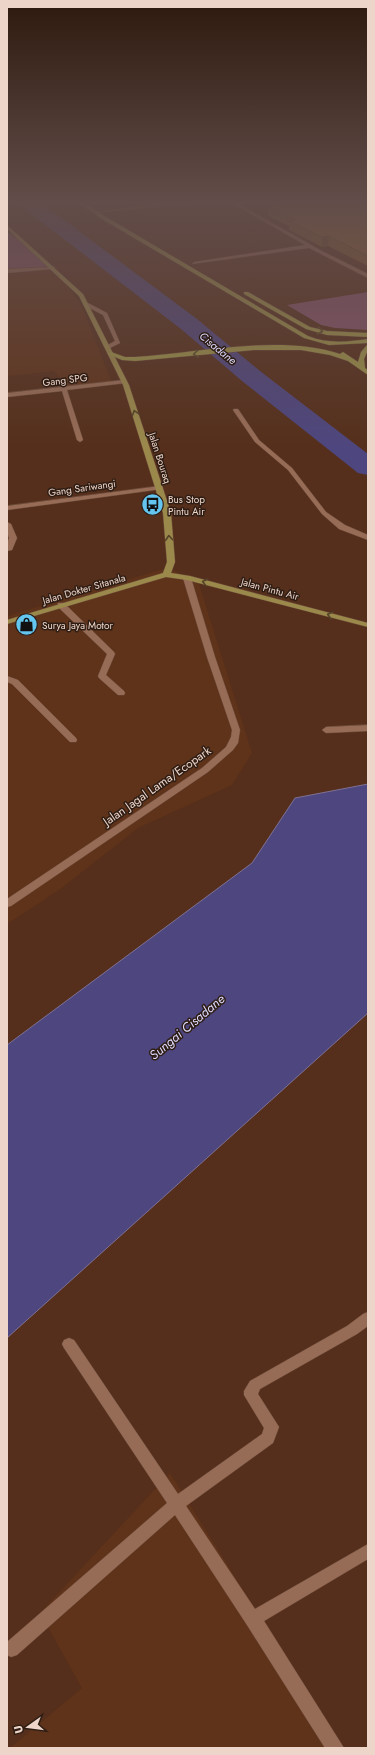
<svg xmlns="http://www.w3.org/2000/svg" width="375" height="1755" viewBox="0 0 375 1755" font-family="Jost,sans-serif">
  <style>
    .built { fill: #5f331a }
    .green { fill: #86536d }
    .water { fill: #4e467e; stroke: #7e7194 }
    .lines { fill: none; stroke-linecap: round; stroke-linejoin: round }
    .river { fill: #4e467e; fill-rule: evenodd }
    .service-casing { stroke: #6c4b3a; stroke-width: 1 }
    .minor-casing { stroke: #6c4b3a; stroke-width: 1 }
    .primary-casing { stroke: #6c4b3a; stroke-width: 1 }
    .trunk-casing { stroke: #6c4b3a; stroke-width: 1 }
    .service { fill: #976c56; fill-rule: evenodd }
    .minor { fill: #976c56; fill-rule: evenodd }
    .primary { fill: #9b894c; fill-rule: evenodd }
    .trunk { fill: #9c9349; fill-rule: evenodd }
    .wall { fill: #7f592a }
    .shaded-wall { fill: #684822 }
    .building { fill: #946731; stroke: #684822 }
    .oneway { stroke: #5a4c29 }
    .oneway2 { stroke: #544328 }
    .labels { text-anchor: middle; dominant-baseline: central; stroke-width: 3; stroke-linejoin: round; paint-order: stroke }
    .far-street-label { font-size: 10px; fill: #eed5c9; stroke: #2e1d14 }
    .far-poi-label { font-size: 10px; fill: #eed5c9; stroke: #2e1d14; text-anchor: start }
    .far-water-label { font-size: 11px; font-style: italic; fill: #dcdafd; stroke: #2e1d14 }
    .street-label { font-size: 12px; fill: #eed5c9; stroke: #2e1d14 }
    .water-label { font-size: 13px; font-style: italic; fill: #dcdafd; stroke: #2e1d14 }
  </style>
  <rect width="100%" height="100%" fill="#552f1b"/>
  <!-- built -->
  <g class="built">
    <polygon points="54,267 82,307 112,383 70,388 54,371 7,376 7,270"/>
    <polygon points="167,568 198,581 252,753 232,785 138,828 59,890 7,924 7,616"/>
    <polygon points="170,1473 342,1748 10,1748 82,1688 40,1613"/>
  </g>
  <!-- green -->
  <g class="green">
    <polygon points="7,231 54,267 7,270"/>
    <polygon points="368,292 368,330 335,328 321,325 287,305"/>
  </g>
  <!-- water -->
  <polygon class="water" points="368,784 368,1013 7,1338 7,1045 252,863 295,798"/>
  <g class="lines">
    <!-- river -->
    <polygon class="river" points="19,202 40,202 197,319 260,371 368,454 368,475 358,473 242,381 181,329 21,206"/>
    <defs>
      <g id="service">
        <polygon points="230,202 235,202 322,251 368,274 368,278 309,248 192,264 194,262 305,245"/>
        <polygon points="84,303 88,303 107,313 120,343 110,348 106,348 106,346 115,341 103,315 84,305"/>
        <polygon points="58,603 64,603 114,652 115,654 106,675 124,691 125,693 124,695 118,695 99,678 98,676 107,654 58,607"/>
        <polygon points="7,676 18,680 76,738 77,740 76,742 70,742 12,684 7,682"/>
      </g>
      <g id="minor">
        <polygon points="183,202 196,202 96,213 94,212"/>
        <polygon points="55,267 53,269 7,273 7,269"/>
        <polygon points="124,380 126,381 126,383 67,390 83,440 80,442 77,440 62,391 7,397 7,393"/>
        <polygon points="234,409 238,409 259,440 292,468 326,512 345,525 368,535 368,540 339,529 322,514 288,470 255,442 233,410"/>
        <polygon points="160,486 163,488 162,489 7,510 7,506"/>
        <polygon points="7,522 11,524 17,538 12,550 7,551 7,544 9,538 7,532"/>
        <polygon points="184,576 187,576 191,578 215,657 240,730 238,743 233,750 208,772 11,906 7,907 7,899 202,768 226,747 231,737 232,730 207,657 183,578"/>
        <polygon points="368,725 368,731 326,733 322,730 326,727"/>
        <polygon points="368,1312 368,1326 357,1334 260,1389 258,1394 279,1427 273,1443 186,1506 255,1609 368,1544 368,1559 264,1621 344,1748 325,1748 247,1625 175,1515 17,1655 11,1657 7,1655 7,1642 167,1503 64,1348 62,1344 64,1340 69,1338 74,1340 178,1494 262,1434 264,1428 244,1395 244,1391 250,1381 347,1326 363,1314"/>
      </g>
      <polygon id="primary" points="7,225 83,294 129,385 171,513 175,562 171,573 190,576 368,623 368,627 187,580 166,577 7,624 7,620 163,573 167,562 163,513 123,385 79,296 7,229"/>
      <g id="trunk">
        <path d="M78,202H83L106,217L308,336C328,344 347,342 368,339V343L329,345L304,338L102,219Z"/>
        <polygon points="244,292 248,292 310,327 327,331 368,333 368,337 327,335 306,329 244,294"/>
        <path d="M368,344V350L364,359L365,368L368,370V375L348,361L330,355L301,350H254L135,361L122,360L108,354L111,352L125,357H135C198,353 280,334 340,354L343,352L358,362L361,352Z"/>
      </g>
    </defs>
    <!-- service casing -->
    <use href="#service" class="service-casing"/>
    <!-- minor casing -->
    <use href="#minor" class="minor-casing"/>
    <!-- primary casing -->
    <use href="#primary" class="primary-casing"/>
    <!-- trunk casing -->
    <use href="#trunk" class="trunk-casing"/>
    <!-- service -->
    <use href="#service" class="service"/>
    <!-- minor -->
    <use href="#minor" class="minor"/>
    <!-- primary -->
    <use href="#primary" class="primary"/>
    <!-- trunk -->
    <use href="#trunk" class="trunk"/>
  </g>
  <!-- wall -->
  <polygon class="wall" points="368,202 368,266 328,246 322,247 289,230 289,226 268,216 269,207"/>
  <!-- shaded-wall -->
  <polygon class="shaded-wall" points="329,236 328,246 322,247 322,237"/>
  <!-- building -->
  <polygon class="building" points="302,202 368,202 368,256 329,236 322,237 289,221 296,220 269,207"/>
  <!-- one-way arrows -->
  <defs><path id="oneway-chevron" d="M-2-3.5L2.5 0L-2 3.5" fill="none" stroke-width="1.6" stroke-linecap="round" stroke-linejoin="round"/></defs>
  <g class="oneway">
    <use href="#oneway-chevron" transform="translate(320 331) rotate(12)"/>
    <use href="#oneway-chevron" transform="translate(196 354) rotate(174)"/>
  </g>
  <g class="oneway2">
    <use href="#oneway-chevron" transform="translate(135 413) rotate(-108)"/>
    <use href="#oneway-chevron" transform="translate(169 538) rotate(-95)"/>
    <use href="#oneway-chevron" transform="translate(205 582) rotate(-166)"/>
    <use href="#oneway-chevron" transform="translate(330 615) rotate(-165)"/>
  </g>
  <!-- sky -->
  <linearGradient id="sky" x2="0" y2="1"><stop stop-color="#2f1a0f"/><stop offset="0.45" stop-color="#624d4a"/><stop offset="1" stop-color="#624d4a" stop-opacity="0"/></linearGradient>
  <rect width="375" height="448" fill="url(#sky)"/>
  <!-- icons -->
  <defs>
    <symbol id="bus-disc" viewBox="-11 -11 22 22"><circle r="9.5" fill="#64c5ee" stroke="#2e1d14"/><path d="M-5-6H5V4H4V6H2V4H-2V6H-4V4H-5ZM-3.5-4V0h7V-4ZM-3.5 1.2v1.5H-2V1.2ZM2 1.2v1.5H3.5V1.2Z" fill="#111"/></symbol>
    <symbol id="shop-disc" viewBox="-11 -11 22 22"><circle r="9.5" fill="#64c5ee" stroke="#2e1d14"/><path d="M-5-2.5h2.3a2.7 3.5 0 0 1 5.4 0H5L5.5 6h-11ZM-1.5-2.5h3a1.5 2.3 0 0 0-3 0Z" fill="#111"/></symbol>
  </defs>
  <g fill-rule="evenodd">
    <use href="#bus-disc" x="140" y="492" width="25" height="25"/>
    <use href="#shop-disc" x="14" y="612" width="25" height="25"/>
  </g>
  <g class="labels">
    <!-- far-street labels -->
    <g class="far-street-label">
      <text transform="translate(65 380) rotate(-7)">Gang SPG</text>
      <text transform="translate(160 458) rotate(72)">Jalan Bouraq</text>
      <text transform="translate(82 488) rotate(-8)">Gang Sariwangi</text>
      <text transform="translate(84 589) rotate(-16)">Jalan Dokter Sitanala</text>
      <text transform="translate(270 589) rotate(15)">Jalan Pintu Air</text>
    </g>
    <!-- far-poi labels -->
    <g class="far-poi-label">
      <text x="168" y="499">Bus Stop<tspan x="168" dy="12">Pintu Air</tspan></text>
      <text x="42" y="625">Surya Jaya Motor</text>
    </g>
    <!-- far-water labels -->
    <g class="far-water-label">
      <text transform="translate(218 348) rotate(39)">Cisadane</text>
    </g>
    <!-- street labels -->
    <g class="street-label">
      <text transform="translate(157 786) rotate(-35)">Jalan Jagal Lama/Ecopark</text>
    </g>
    <!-- water labels -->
    <g class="water-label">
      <text transform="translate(187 1027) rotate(-40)">Sungai Cisadane</text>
    </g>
  </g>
  <!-- border -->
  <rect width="375" height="1755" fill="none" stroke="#eed5c9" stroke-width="16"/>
  <!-- north arrow -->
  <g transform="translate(28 1727) rotate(256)" stroke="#2e1d14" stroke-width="3" paint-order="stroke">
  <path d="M0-3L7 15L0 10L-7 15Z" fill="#eed5c9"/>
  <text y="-6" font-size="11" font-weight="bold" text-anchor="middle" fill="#eed5c9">U</text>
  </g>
</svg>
